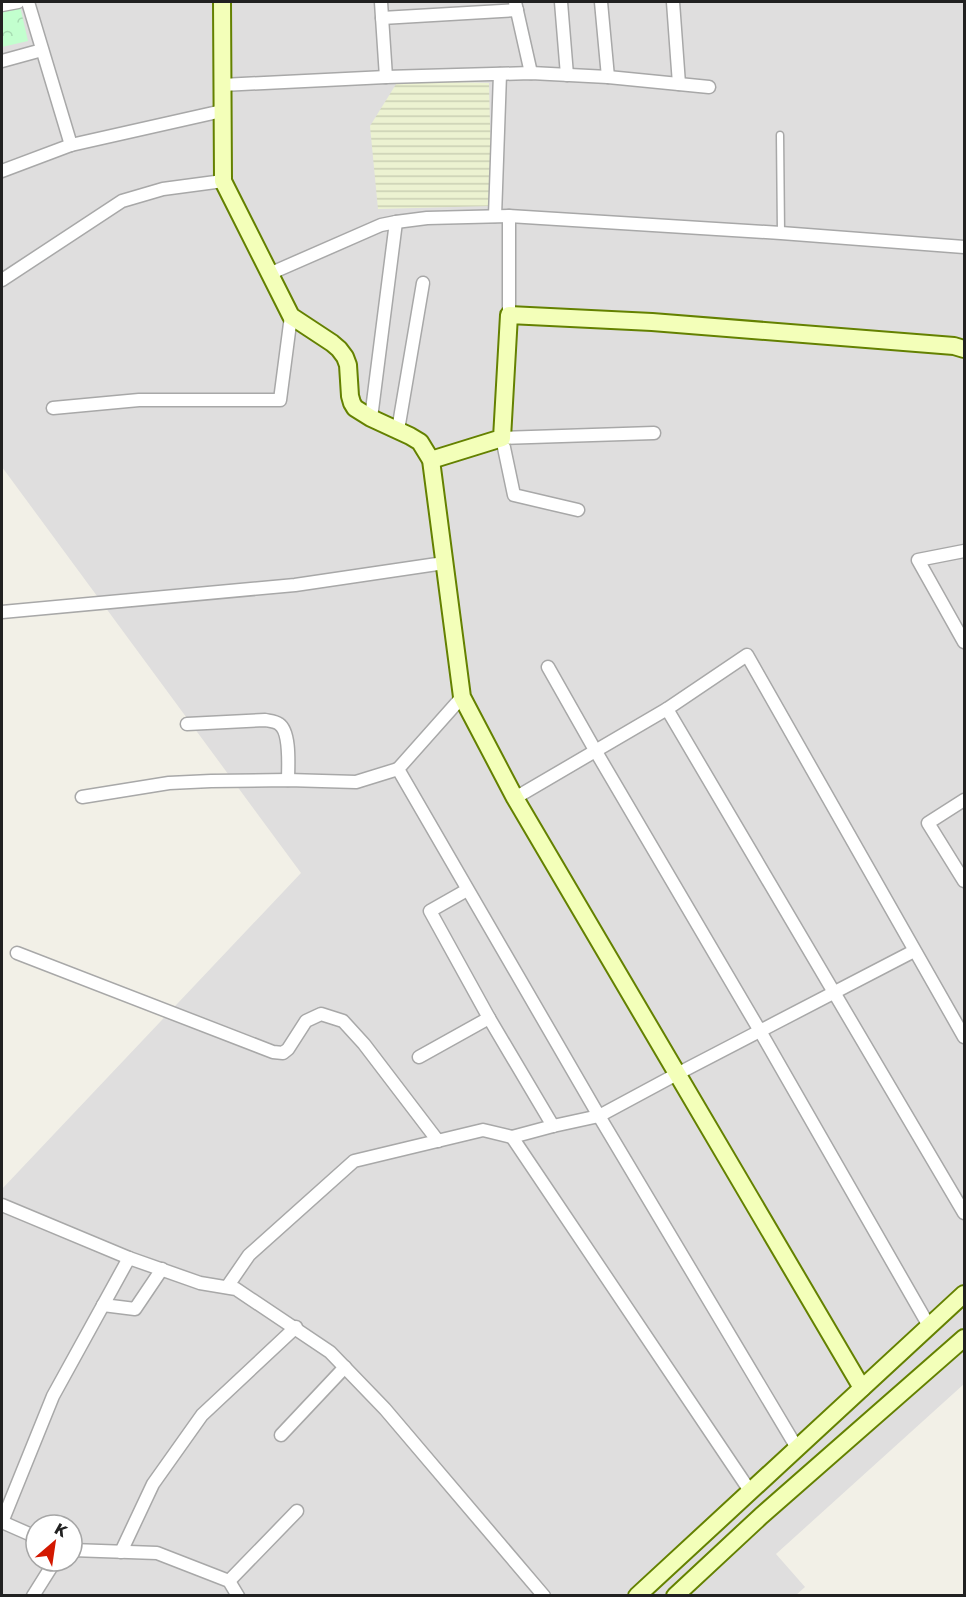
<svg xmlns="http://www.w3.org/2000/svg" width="966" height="1597" viewBox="0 0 966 1597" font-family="'Golos Text',sans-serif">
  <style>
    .residential { fill: #dfdede; fill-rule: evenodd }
    .farmland { fill: url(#farmland-rules) }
    .park { fill: url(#park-crowns) }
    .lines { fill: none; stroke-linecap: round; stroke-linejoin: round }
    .lane-casing { stroke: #a8a8a8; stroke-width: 9 }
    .street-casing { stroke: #a8a8a8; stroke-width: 15 }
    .secondary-casing { stroke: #648100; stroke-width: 20 }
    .lane { stroke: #fff; stroke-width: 6 }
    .street { stroke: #fff; stroke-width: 12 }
    .secondary { stroke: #f3ffb9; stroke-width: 16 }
  </style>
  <defs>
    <pattern id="farmland-rules" width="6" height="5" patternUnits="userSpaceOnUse" patternTransform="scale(1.5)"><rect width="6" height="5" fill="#ecf2d1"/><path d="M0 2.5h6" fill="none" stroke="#cacfb3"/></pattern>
    <pattern id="park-crowns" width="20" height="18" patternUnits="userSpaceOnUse" patternTransform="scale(1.5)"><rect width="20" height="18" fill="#c2ffce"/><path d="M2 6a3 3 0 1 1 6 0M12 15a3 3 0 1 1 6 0" fill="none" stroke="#a6dab1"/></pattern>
  </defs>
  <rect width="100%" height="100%" fill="#f2f0e7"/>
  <!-- residential -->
  <path class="residential" d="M2,2H964V1384L776,1554L805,1587L795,1596L2,1595V1189L301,873L2,467ZM36,1525H72V1561H36Z"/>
  <!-- farmland -->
  <polygon class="farmland" points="398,81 489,83 492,206 378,209 370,126"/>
  <!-- park -->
  <polygon class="park" points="19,2 28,41 2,47 2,6"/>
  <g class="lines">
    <defs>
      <polyline id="lane" points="780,135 781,233"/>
      <g id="street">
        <polyline points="28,2 71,145"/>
        <polyline points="381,2 386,77"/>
        <polyline points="515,2 531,73"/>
        <polyline points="561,2 567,75"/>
        <polyline points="601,2 608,77"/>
        <polyline points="673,2 679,84"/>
        <polyline points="2,5 18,2"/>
        <polyline points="382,18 517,10"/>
        <polyline points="2,61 42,50"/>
        <polyline points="222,85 386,77 531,73 608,77 709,87"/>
        <polyline points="2,171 71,145 222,111"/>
        <polyline points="495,216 500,74"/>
        <polyline points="269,274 381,225 396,222 427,218 509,216 781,233 964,247"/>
        <polyline points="2,280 122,201 163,189 223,181"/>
        <polyline points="509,315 509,216"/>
        <polyline points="53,408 139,400 280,400 291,316"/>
        <polyline points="371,418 396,222"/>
        <polyline points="398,430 423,283"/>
        <polyline points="578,510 514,495 502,438 654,433"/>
        <polyline points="964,551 918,560 964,642"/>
        <polyline points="2,612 295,585 444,563"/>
        <polyline points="548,667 595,750 760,1031 929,1326"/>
        <polyline points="462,697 398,769 599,1116 797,1448"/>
        <polyline points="667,709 964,1213"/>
        <path d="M187,724L265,720C270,721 275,721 279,724C291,732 288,767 288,780"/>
        <polyline points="82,797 169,783 211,781 288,780 356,782 398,769"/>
        <polyline points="515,798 667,709 747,655 964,1037"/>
        <polyline points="964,800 928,823 964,881"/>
        <polyline points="467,890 430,911 489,1018 553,1126"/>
        <polyline points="17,953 273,1052 283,1053 288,1049 306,1021 321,1014 343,1021 364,1044 438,1141"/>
        <polyline points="419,1057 489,1018"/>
        <polyline points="512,1137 750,1491"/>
        <polyline points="2,1205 129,1258 200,1283 236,1289 330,1352 385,1409 544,1596"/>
        <polyline points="227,1287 249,1255 354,1161 483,1130 512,1137 553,1126 599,1116 677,1074 914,951"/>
        <polyline points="103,1305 135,1309 162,1269"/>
        <polyline points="281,1435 345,1367"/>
        <polyline points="2,1522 53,1396 129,1258"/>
        <polyline points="2,1522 36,1537"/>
        <polyline points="72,1550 157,1553 229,1581 238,1596"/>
        <polyline points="121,1552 153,1484 202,1415 296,1327"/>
        <polyline points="229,1581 297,1511"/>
        <polyline points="33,1596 55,1561"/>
      </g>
      <g id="secondary">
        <polyline points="222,2 223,181 291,316 332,343 339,349 345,357 348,365 350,396 352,403 355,408 371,418 410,436 420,442 431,460 462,697 515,798 862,1388"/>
        <polyline points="431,460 502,438 509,315 652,322 954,346 964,349"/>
        <polyline points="637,1596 964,1294"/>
        <polyline points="675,1596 761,1516 964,1338"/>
      </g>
    </defs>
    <!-- lane casing -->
    <use href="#lane" class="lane-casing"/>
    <!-- street casing -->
    <use href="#street" class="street-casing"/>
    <!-- secondary casing -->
    <use href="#secondary" class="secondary-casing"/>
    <!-- lane -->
    <use href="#lane" class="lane"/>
    <!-- street -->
    <use href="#street" class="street"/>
    <!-- secondary -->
    <use href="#secondary" class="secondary"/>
  </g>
  <!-- border -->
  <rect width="966" height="1597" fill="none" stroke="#212121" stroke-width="6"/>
  <!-- north arrow -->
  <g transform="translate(54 1543) rotate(29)"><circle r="28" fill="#ffffff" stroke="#a6a6a6" stroke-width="1.5"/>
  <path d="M0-4.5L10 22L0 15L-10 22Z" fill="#d31800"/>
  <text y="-9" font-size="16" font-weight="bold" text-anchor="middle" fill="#212121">K</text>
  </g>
</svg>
